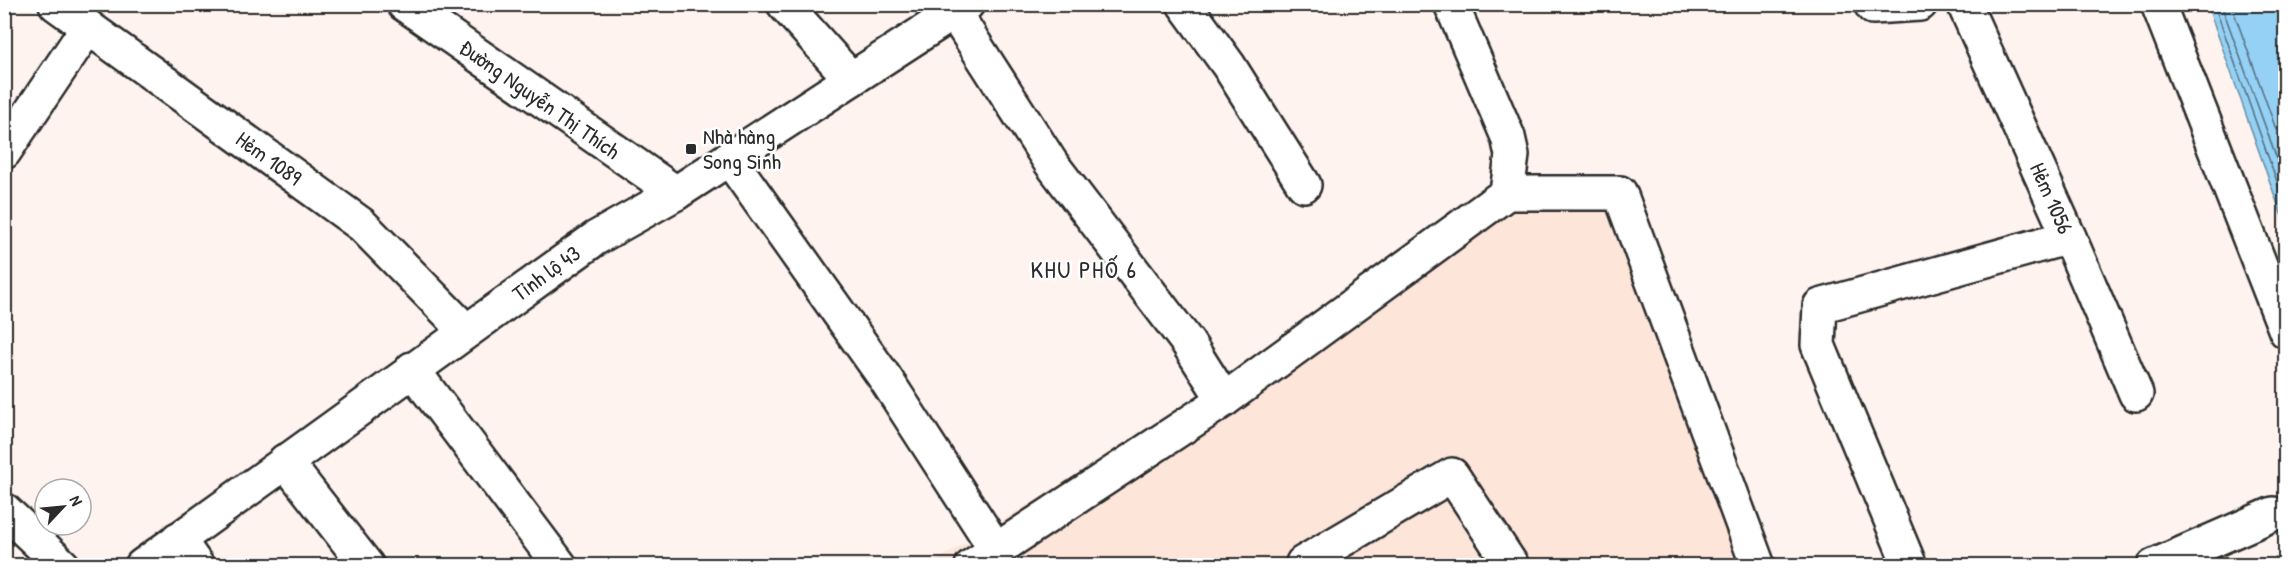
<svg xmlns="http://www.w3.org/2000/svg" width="2290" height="570" viewBox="0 0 2290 570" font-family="'Patrick Hand',sans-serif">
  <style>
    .built { fill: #fde5da }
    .water { fill: #94d1f5; stroke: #6a8fa4; stroke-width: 1.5 }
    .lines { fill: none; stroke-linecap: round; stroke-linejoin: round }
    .shore { stroke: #556d7c; stroke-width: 1.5 }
    .minor-casing { stroke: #2b2b2b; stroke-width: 38 }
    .major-casing { stroke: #2b2b2b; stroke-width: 38 }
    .minor { stroke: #fff; stroke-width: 33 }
    .major { stroke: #fff; stroke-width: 33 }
    .poi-dot { fill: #2b2b2b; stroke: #fff; stroke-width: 2 }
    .labels { text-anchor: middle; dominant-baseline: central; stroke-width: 5; stroke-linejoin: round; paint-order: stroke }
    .street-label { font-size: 22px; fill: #2b2b2b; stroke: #fff }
    .poi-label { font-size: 22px; fill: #2b2b2b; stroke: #fff; text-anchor: start }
    .neighbourhood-label { font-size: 24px; letter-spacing: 1.5px; fill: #2b2b2b; stroke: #fff }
  </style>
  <rect width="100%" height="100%" fill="#fef3ee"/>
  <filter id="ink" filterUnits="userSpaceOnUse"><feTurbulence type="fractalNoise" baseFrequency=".0167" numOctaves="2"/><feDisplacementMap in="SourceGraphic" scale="12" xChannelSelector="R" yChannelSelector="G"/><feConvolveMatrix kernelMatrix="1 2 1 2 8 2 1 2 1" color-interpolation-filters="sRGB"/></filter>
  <g filter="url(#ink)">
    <!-- built -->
    <polygon class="built" points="1523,202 1616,209 1745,565 935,566 933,563"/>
    <!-- water -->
    <polygon class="water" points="2207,5 2285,5 2285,225 2208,7"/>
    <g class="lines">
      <!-- shore -->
      <g class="shore">
        <polyline points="2214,4 2286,207"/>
        <polyline points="2221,4 2286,184"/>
        <polyline points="2231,4 2286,157"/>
      </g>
      <defs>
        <g id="minor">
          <polyline points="56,4 362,225 466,331"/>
          <polyline points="404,4 676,193"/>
          <polyline points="784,4 851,79"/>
          <polyline points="1184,4 1229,66 1304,185"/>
          <polyline points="1451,4 1508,137 1512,155 1507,193"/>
          <polyline points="1871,4 1873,7 1920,4"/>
          <polyline points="1964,4 2069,237 2136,394"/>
          <polyline points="2158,4 2286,331"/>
          <polyline points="954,12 1051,163 1188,343 1224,400"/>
          <polyline points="4,152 88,27"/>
          <polyline points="729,158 885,378 997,551"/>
          <polyline points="412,369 560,566"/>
          <polyline points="285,461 367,566"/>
          <polyline points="4,510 63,566"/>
          <polyline points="178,539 197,566"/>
          <polyline points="972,566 1224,400 1507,193 1620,193 1758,566"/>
          <polyline points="1304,566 1303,563 1452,475 1512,566"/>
          <polyline points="1910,566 1818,345 1820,306 2069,237"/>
          <polyline points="2154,566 2273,514"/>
        </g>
        <polyline id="major" points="142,566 596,238 676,193 967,4"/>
      </defs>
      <!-- minor casing -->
      <use href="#minor" class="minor-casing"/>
      <!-- major casing -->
      <use href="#major" class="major-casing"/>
      <!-- minor -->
      <use href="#minor" class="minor"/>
      <!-- major -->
      <use href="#major" class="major"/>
    </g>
  </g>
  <!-- markers -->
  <rect class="poi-dot" x="685" y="143" width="12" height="12" rx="3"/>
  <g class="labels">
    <!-- street labels -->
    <g class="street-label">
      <text transform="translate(540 99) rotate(35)">Đường Nguyễn Thị Thích</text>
      <text transform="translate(269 158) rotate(36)">Hẻm 1089</text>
      <text transform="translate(2052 198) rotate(66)">Hẻm 1056</text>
      <text transform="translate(546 273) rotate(-36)">Tỉnh lộ 43</text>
    </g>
    <!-- poi labels -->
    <g class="poi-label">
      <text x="703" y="136">Nhà hàng<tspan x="703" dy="25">Song Sinh</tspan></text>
    </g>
    <!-- neighbourhood labels -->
    <g class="neighbourhood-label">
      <text x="1084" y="269">KHU PHỐ 6</text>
    </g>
  </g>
  <!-- margin -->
  <rect width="2290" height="570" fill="none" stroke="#fff" stroke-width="24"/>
  <rect x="12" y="12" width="2266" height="546" fill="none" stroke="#2b2b2b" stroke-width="2" filter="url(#ink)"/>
  <!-- north arrow -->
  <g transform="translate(63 507) rotate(64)"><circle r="28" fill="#ffffff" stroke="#aaaaaa" stroke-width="1.5"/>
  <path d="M0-4.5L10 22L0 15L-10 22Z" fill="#2b2b2b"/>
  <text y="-9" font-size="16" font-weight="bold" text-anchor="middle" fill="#2b2b2b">N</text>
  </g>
</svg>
